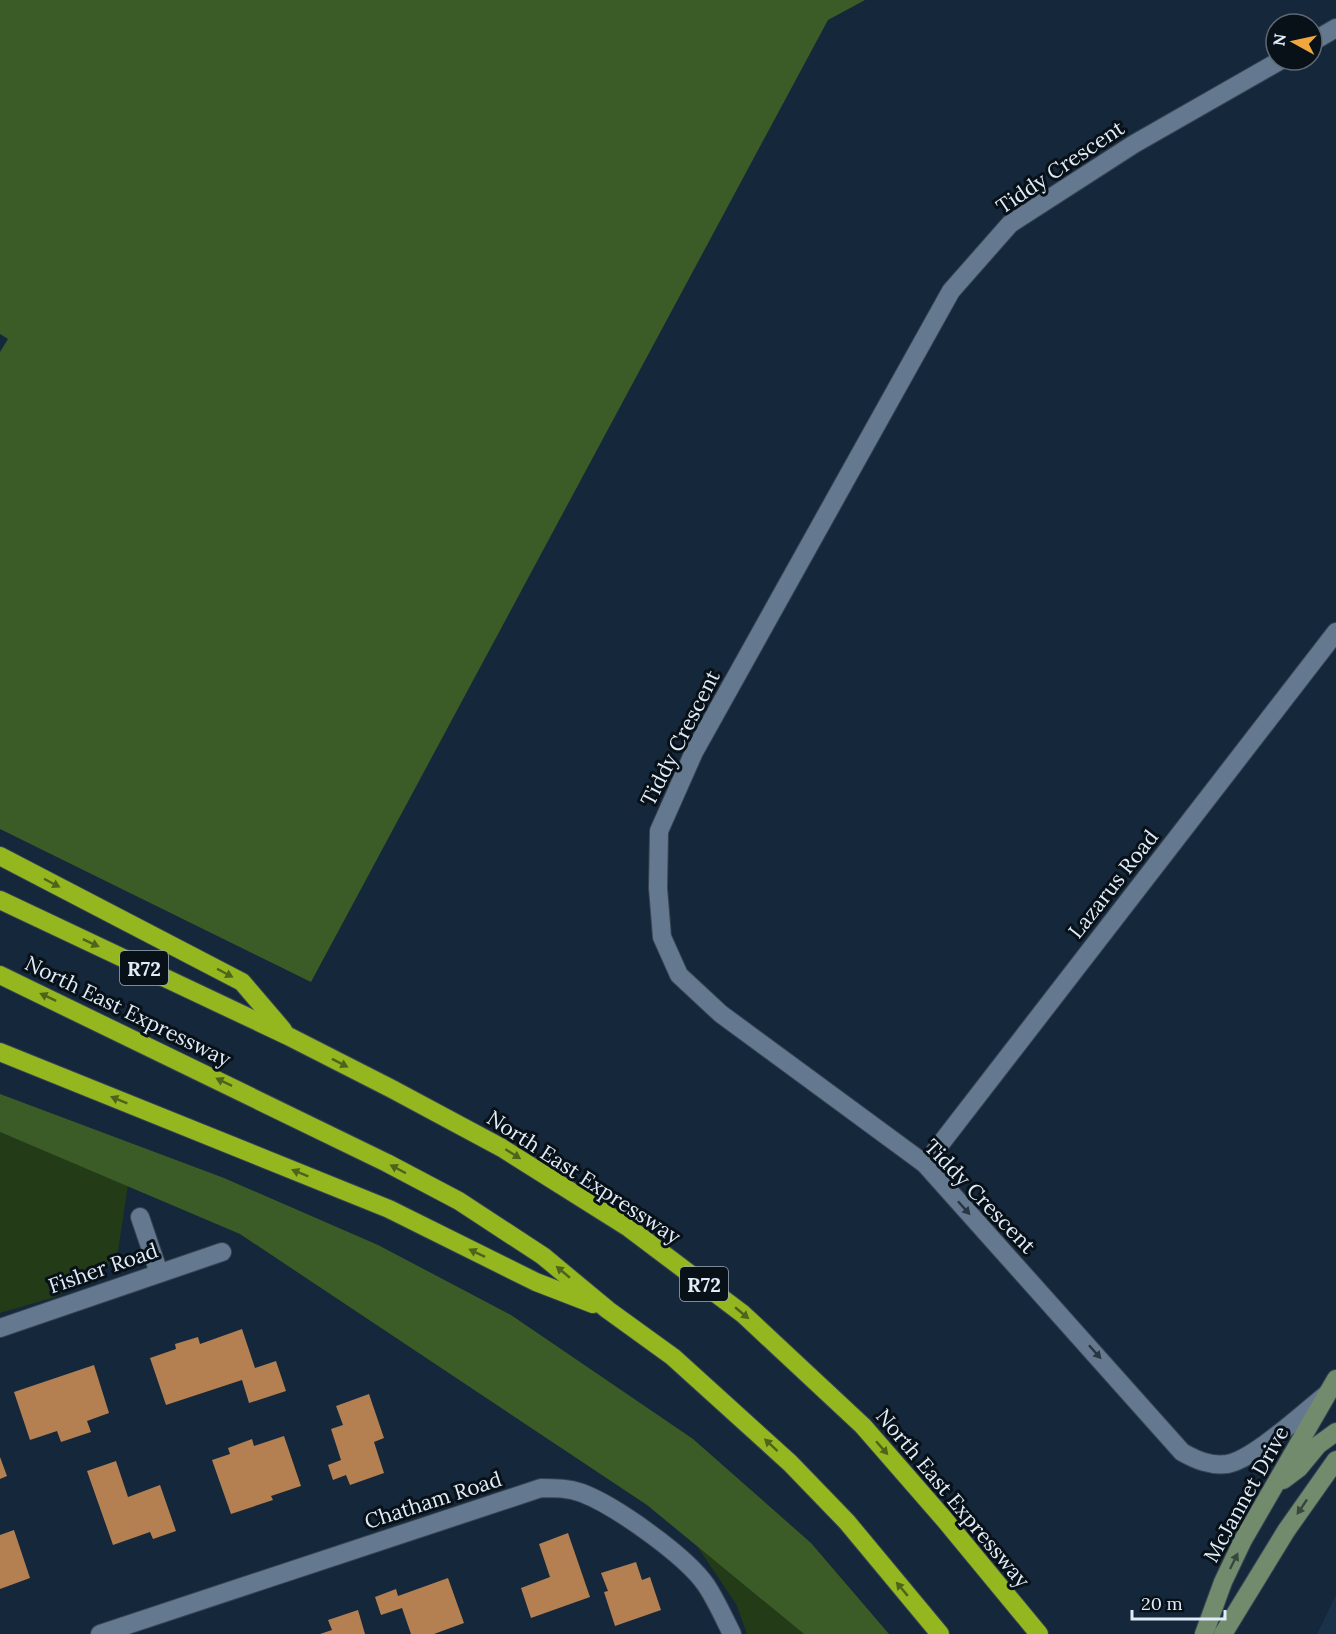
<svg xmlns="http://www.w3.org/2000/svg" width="1336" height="1634" viewBox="0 0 1336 1634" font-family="Lora,serif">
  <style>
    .built { fill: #1a3249 }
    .green { fill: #243b17 }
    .forest { fill: #3b5c26 }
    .building { fill: #b48051 }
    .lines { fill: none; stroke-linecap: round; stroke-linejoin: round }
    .street-casing { stroke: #374554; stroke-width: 20 }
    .secondary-casing { stroke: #374554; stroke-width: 20 }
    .highway-casing { stroke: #374554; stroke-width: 20 }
    .street { stroke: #64798f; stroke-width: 18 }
    .secondary { stroke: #728b6d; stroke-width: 18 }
    .highway { stroke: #94b61f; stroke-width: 18 }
    .oneway { fill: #4e631c }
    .oneway2 { fill: #283542 }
    .oneway3 { fill: #38473e }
    .labels { text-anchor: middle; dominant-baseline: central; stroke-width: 6; stroke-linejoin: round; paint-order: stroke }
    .shield { fill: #081018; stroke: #9faab5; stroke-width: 1.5 }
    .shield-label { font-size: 20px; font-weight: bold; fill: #e0ecf8 }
    .street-label { font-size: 21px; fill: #e0ecf8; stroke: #081018 }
  </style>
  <rect width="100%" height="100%" fill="#15273a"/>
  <!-- built -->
  <polygon class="built" points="1336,1595 1336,1634 1317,1634"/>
  <!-- green -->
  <g class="green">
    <polygon points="0,1132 128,1185 117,1258 104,1270 55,1297 0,1313"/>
    <polygon points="697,1546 804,1634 747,1634 736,1604"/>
  </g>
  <!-- forest -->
  <g class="forest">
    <polygon points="0,0 865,0 828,20 311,982 0,829 0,352 8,339 0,334"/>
    <polygon points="0,1094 224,1178 378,1245 511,1315 693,1439 811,1543 889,1634 804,1634 647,1505 240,1234 0,1132"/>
  </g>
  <!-- building -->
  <g class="building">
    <polygon points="242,1329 255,1368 276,1361 286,1391 249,1403 242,1380 166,1405 150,1358 176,1349 175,1344 198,1337 200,1344"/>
    <polygon points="94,1365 109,1413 87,1421 91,1432 61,1442 57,1431 30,1440 14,1392"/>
    <polygon points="369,1394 384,1438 374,1442 384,1473 350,1485 346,1475 333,1480 328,1465 341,1460 331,1429 343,1425 336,1406"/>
    <polygon points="284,1436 301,1486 271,1496 273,1500 231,1514 212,1460 230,1454 228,1448 252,1439 254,1446"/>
    <polygon points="0,1457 7,1476 0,1479"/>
    <polygon points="116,1461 128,1497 160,1485 176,1531 153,1539 150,1532 113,1545 87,1471"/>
    <polygon points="14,1530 30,1578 0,1589 0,1535"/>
    <polygon points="568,1533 590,1597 531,1618 521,1588 550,1577 539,1544"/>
    <polygon points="636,1562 642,1580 650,1577 661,1610 615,1626 604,1592 608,1591 601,1573"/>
    <polygon points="448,1578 464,1623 434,1634 411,1634 402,1608 381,1615 375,1597 396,1589 398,1596"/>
    <polygon points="358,1610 365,1634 320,1634 332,1630 328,1620"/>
  </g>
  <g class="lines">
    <defs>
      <g id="street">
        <polyline points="1312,42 1336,28"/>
        <path d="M1281,60L1134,144L1010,224L951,291L694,752L659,831L658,888L662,937L679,975L721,1014L925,1164L1182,1452C1196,1460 1210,1466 1227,1464C1253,1460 1304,1412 1327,1394"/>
        <polyline points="925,1164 1336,632"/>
        <polyline points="140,1217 159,1273"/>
        <polyline points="0,1328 222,1252"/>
        <path d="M100,1634L541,1488C555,1488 569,1488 582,1493C616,1506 686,1556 706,1585C716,1600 724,1618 732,1634"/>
      </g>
      <g id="secondary">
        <polyline points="1283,1480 1299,1468 1318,1445 1336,1432"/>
        <polyline points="1204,1634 1223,1582 1243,1540 1336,1379"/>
        <polyline points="1223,1634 1286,1531 1336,1460"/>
      </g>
      <g id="highway">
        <polyline points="0,856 242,982 283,1030"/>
        <polyline points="0,900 288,1036 392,1089 502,1148 629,1228 743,1314 863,1426 944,1519 1039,1634"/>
        <polyline points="0,975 387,1163 459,1201 543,1256 608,1310 673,1357 790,1463 847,1522 940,1634"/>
        <polyline points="0,1052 389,1209 536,1282 593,1304"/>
      </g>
    </defs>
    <!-- street casing -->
    <use href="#street" class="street-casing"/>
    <!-- secondary casing -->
    <use href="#secondary" class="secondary-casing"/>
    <!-- highway casing -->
    <use href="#highway" class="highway-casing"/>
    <!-- street -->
    <use href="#street" class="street"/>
    <!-- secondary -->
    <use href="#secondary" class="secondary"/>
    <!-- highway -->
    <use href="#highway" class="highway"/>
  </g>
  <!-- one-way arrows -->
  <defs><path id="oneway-solid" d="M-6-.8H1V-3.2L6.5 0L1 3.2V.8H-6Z" transform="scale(1.5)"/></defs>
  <g class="oneway">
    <use href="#oneway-solid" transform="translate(52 883) rotate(28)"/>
    <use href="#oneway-solid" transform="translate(91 943) rotate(25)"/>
    <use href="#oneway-solid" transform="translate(225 973) rotate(28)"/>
    <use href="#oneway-solid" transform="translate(48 997) rotate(-155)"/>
    <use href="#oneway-solid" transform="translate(340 1063) rotate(27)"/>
    <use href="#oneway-solid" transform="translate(224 1082) rotate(-154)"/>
    <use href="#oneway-solid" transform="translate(119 1100) rotate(-158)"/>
    <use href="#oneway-solid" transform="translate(513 1154) rotate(32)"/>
    <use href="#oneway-solid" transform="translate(398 1169) rotate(-152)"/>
    <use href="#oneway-solid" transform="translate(300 1173) rotate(-158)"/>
    <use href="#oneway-solid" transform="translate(477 1253) rotate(-154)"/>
    <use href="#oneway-solid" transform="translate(563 1272) rotate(-140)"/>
    <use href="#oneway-solid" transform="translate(742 1313) rotate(40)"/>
    <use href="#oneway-solid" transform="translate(771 1445) rotate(-137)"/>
    <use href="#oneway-solid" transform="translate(882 1448) rotate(49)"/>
    <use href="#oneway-solid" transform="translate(902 1589) rotate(-130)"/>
  </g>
  <g class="oneway2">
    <use href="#oneway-solid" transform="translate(964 1208) rotate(48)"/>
    <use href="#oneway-solid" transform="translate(1095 1352) rotate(48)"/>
  </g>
  <g class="oneway3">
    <use href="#oneway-solid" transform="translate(1302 1507) rotate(124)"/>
    <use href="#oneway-solid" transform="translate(1234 1561) rotate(-64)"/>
  </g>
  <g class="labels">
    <!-- shield labels -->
    <g class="shield">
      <rect x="120" y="951" width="48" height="34" rx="4.5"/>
      <rect x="680" y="1267" width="48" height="34" rx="4.5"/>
    </g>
    <g class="shield-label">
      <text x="144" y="968">R72</text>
      <text x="704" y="1284">R72</text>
    </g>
    <!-- street labels -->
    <g class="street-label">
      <text transform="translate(1060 167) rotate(-34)">Tiddy Crescent</text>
      <text transform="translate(680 738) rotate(-63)">Tiddy Crescent</text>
      <text transform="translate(1113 884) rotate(-52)">Lazarus Road</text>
      <text transform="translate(128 1011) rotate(26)">North East Expressway</text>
      <text transform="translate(584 1177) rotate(33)">North East Expressway</text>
      <text transform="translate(980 1196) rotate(46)">Tiddy Crescent</text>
      <text transform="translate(103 1268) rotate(-19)">Fisher Road</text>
      <text transform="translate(1246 1494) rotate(-61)">McJannet Drive</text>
      <text transform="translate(953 1498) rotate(50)">North East Expressway</text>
      <text transform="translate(433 1500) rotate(-18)">Chatham Road</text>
    </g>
  </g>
  <!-- north arrow -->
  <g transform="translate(1294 42) rotate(278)"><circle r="28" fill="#081018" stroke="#5e6872" stroke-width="1.5"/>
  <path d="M0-4.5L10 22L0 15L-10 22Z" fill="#efa73e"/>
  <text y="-9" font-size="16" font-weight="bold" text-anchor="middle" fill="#e0ecf8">N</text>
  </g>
  <!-- scale -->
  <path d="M1132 1610v9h93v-9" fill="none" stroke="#e0ecf8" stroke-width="3"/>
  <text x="1141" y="1610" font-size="18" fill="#e0ecf8" stroke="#081018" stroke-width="4.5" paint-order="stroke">20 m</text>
</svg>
